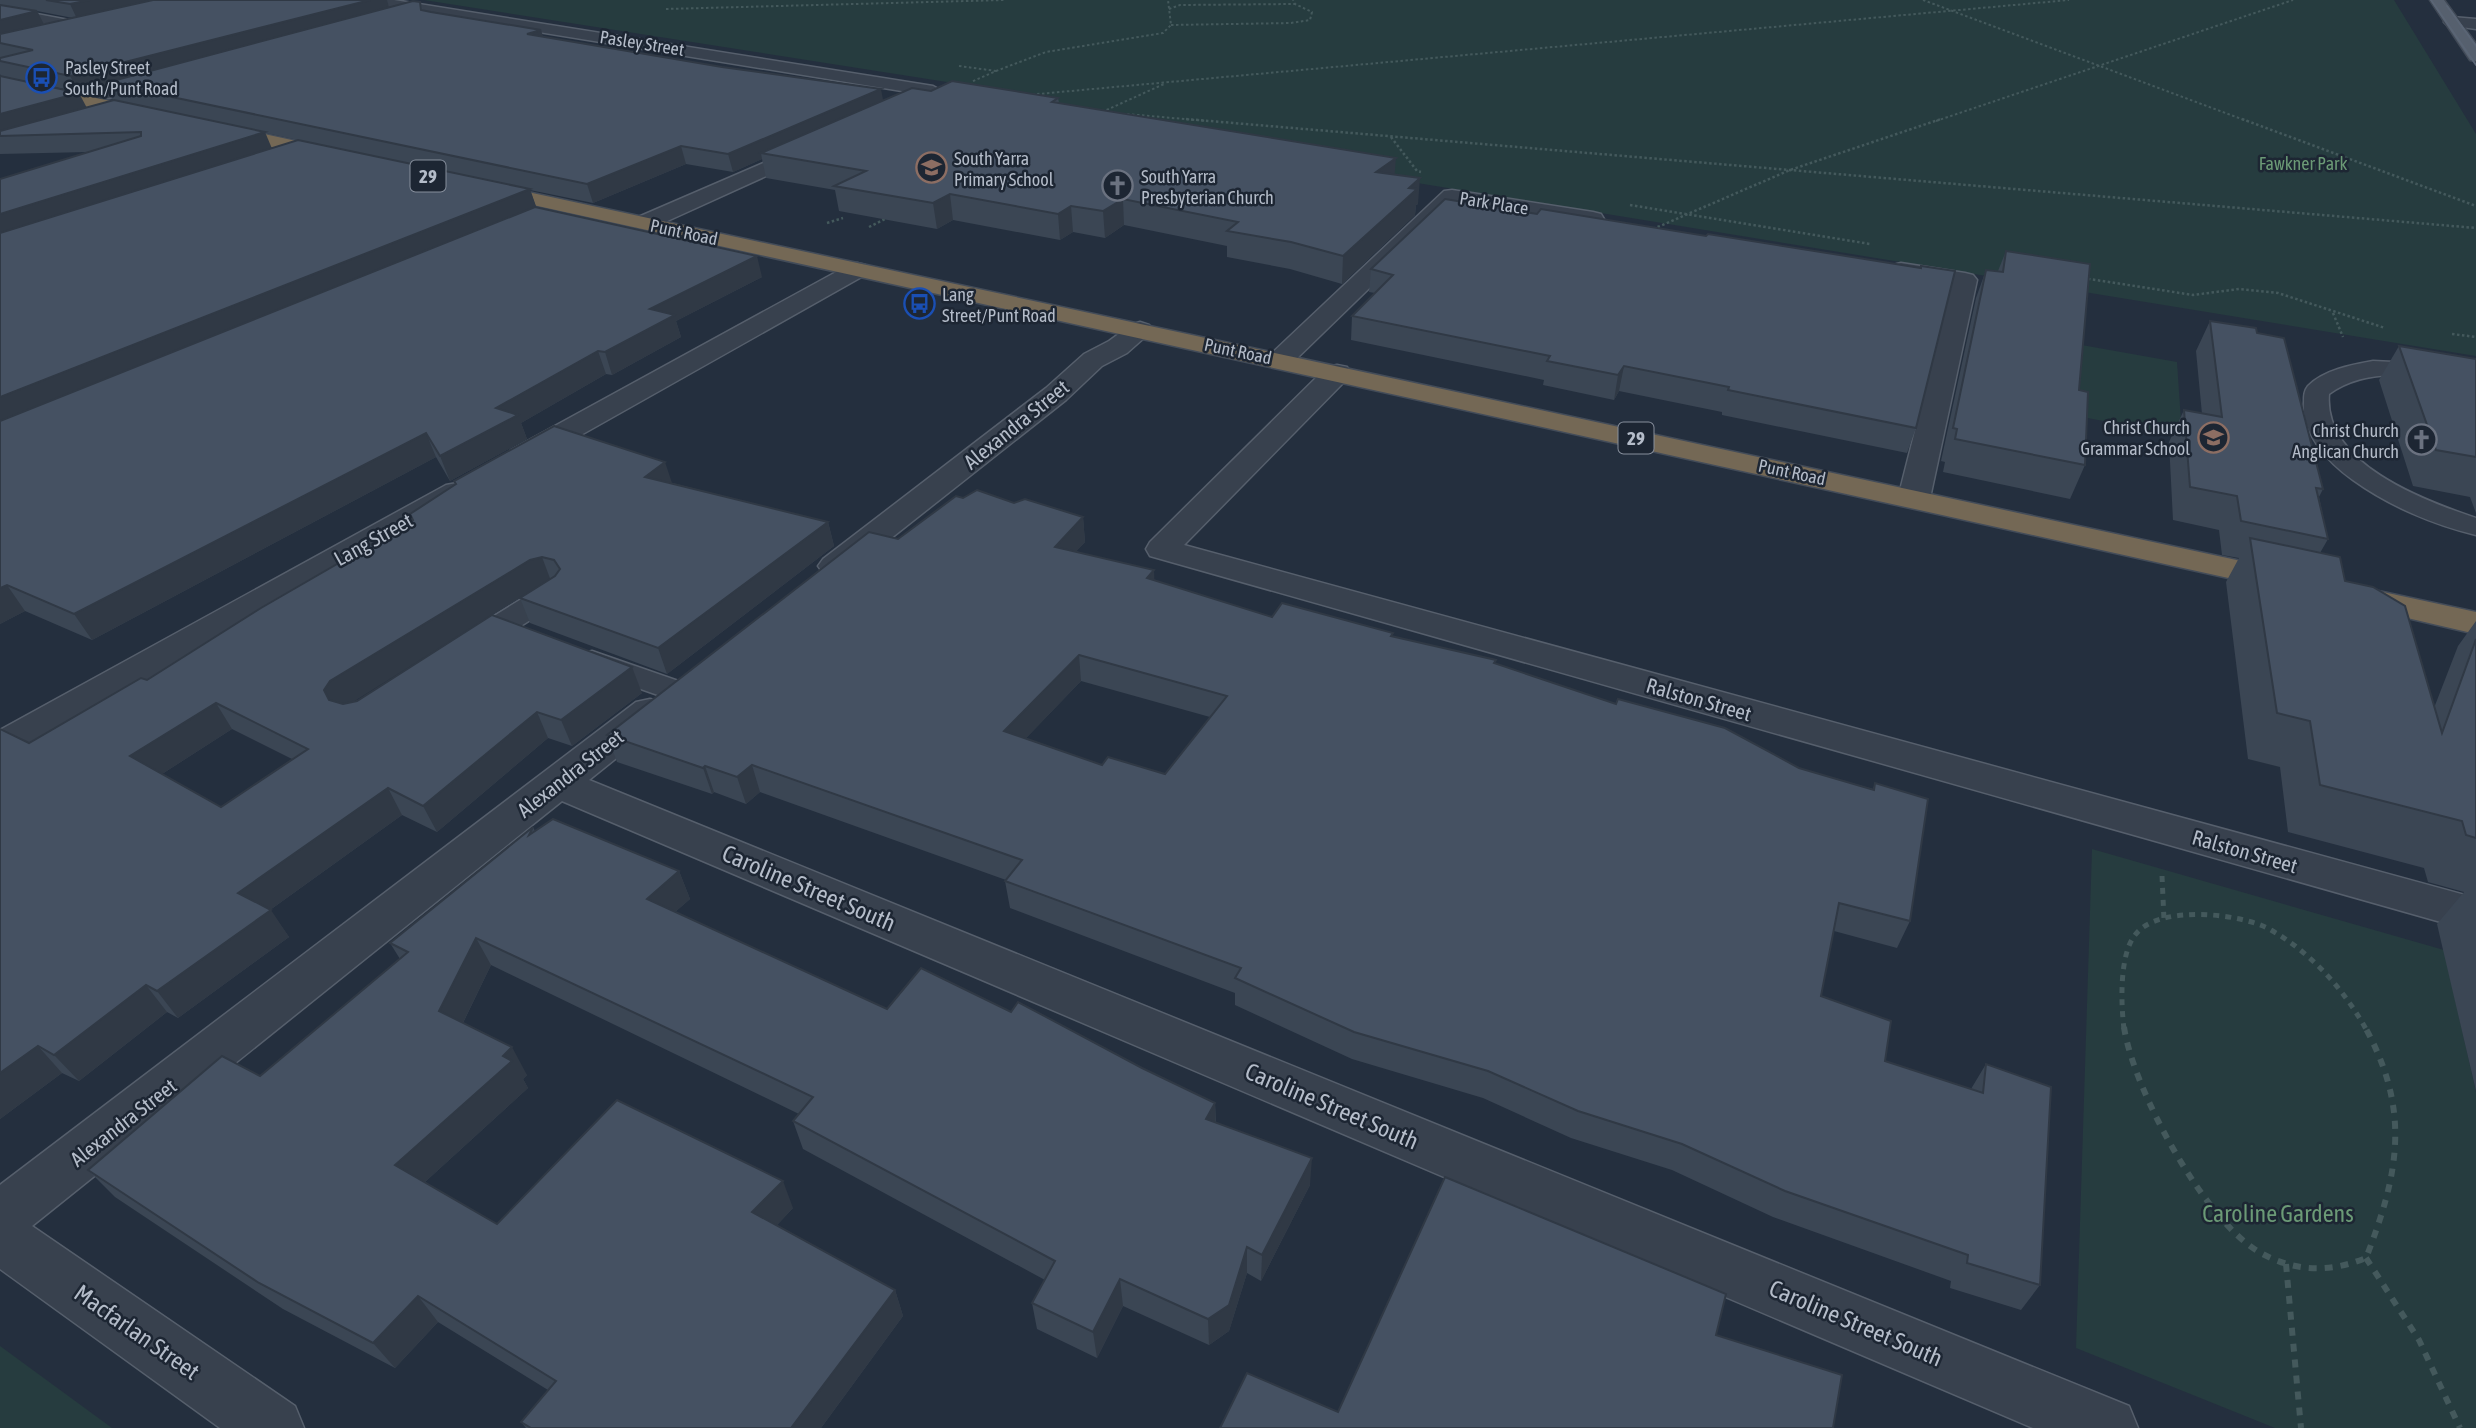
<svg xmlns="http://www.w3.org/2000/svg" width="2476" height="1428" viewBox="0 0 2476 1428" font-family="'Asap Condensed',sans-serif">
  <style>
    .green { fill: #263c3f }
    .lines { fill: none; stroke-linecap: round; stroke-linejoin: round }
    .lane-casing { stroke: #565f6c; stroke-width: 3 }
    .street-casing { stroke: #565f6c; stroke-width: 3 }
    .primary-casing { stroke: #414a57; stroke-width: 3 }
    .highway-casing { stroke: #434c59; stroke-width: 3 }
    .path-far3 { stroke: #44595c; stroke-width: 2; stroke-dasharray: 2.5 2.5; stroke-linecap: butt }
    .path-far2 { stroke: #44595c; stroke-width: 2.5; stroke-dasharray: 2.5 2.5; stroke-linecap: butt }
    .path-far1 { stroke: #44595c; stroke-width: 5; stroke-dasharray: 6 6; stroke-linecap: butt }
    .path { stroke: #44595c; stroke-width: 6; stroke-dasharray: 8 8; stroke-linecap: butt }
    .lane { fill: #38414e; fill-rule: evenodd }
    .street { fill: #38414e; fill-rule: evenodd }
    .primary { fill: #56606e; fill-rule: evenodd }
    .highway { fill: #746855; fill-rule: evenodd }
    .tram { stroke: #5a6575; stroke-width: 2 }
    .wall { fill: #3b4654; fill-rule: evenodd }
    .shaded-wall { fill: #303945 }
    .building { fill: #455162; stroke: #303945; stroke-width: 2; fill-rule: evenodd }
    .labels { text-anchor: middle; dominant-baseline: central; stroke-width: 5; stroke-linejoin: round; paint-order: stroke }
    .far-street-label { font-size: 18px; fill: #b4bcc9; stroke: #1d2633 }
    .far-poi-label { font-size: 18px; fill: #b4bcc9; stroke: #1d2633; text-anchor: start }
    .far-park-label { font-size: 18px; fill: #6b9a76; stroke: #1d2633 }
    .shield { fill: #1d2633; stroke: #878f9c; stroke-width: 2 }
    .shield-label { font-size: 19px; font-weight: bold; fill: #b4bcc9 }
    .street-label { font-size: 21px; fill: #b4bcc9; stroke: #1d2633 }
    .near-street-label { font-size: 24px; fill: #b4bcc9; stroke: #1d2633 }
    .near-park-label { font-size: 24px; fill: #6b9a76; stroke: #1d2633 }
  </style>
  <rect width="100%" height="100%" fill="#242f3e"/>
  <!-- green -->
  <g class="green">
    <polygon points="424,0 2394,0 2476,134 2476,356 1092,130 966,85"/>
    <polygon points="2076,344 2177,362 2182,436 2072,415"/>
    <polygon points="2092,849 2444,950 2476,1092 2476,1428 2275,1428 2076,1348"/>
    <polygon points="0,1346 112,1428 0,1428"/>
  </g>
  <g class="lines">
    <defs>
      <g id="lane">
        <polygon points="0,7 79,22 86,26 79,30 0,15"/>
        <path d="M2373,361L2414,363L2476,373V387C2426,378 2373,363 2329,394C2323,463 2422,500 2476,518V535C2434,525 2389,506 2353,480C2329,463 2301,434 2304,402C2304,396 2304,391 2308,386C2324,370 2351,365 2373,361Z"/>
        <polygon points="552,584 563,587 567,593 563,599 482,651 471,653 460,651 455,644 460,637 541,587"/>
        <polygon points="592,651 687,684 691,691 687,698 675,701 581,668 576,661 581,654"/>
      </g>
      <g id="street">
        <polygon points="359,0 394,0 933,86 942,91 939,95 889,119 882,117 880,113 882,109 914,93 366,4"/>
        <polygon points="2452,17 2476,19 2476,29 2447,25 2444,22 2447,19"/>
        <polygon points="160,74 169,79 166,83 81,105 72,100 75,96"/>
        <polygon points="812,142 819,144 822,148 819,152 652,228 636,228 633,223 636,218"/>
        <polygon points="1452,190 1593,212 1601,214 1604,219 1601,224 1593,226 1457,203 1289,366 1280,368 1271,366 1267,360 1271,354 1444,191"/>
        <polygon points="857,263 865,265 869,270 865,275 533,462 522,465 511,462 507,456 511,450 849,265"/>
        <polygon points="1901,263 1965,273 1973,275 1977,280 1930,498 1925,505 1914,507 1903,505 1898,498 1952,285 1893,275 1889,270 1893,265"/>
        <polygon points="1140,322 1149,325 1153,330 1127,353 1102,366 1066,400 847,573 835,576 823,573 818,566 823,559 1046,388 1084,354 1109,341 1131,325"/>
        <polygon points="1337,365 1347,367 1351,373 1347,379 1184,545 2476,898 2476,932 1150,556 1146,549 1150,542 1327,367"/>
        <polygon points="457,483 468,485 473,492 468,499 14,756 0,760 0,730 446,485"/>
        <polygon points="650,699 664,702 669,711 664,720 589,780 2129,1406 2138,1428 2033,1428 562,801 32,1226 295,1406 304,1428 220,1428 0,1269 0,1185 636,702"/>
      </g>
      <polygon id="primary" points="2430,0 2444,0 2476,44 2476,61 2470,60"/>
      <g id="highway">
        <polygon points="0,78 149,109 158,115 149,121 0,88"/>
        <polygon points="218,124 333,149 340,151 343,155 340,159 333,161 211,134 208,130 211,126"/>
        <polygon points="481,182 2283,570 2295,573 2300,580 2295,587 2283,590 474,192 471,188 474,184"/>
        <polygon points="2355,586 2476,612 2476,634 2343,603 2338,596 2343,589"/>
      </g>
    </defs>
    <!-- lane casing -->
    <use href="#lane" class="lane-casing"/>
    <!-- street casing -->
    <use href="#street" class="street-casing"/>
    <!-- primary casing -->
    <use href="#primary" class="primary-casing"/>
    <!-- highway casing -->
    <use href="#highway" class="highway-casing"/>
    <!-- path-far3 -->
    <g class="path-far3">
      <polyline points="1923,0 2247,121"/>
      <polyline points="666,9 1005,0"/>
      <polyline points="1169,9 1180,5 1295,4"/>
      <polyline points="1171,25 1291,23 1310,20 1312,12 1295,4 1293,0"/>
      <polyline points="959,66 996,71 971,82"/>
      <polyline points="996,71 1046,52 1163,33 1171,25 1168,0"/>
      <polyline points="1027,95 2069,0"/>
      <polyline points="1102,112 1164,84"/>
      <polyline points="1127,114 1207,121"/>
      <polyline points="1936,121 2293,0"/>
    </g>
    <!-- path-far2 -->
    <g class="path-far2">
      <polyline points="1186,119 2476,228"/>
      <polyline points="2242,119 2476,206"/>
      <polyline points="1391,137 1417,171 1421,172"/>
      <polyline points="1630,205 1870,244"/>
      <polyline points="827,223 843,218"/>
      <polyline points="869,227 889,217"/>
      <polyline points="1653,229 1790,170 1941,119"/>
      <polyline points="2083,278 2193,295 2239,289 2278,293 2385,328"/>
      <polyline points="2333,313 2343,337"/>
      <polyline points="2452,334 2476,337"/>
    </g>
    <!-- path-far1 -->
    <g class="path-far1">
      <polyline points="2162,876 2164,920"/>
      <path d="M2124,1029C2121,1005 2119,955 2135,935C2158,904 2242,913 2271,930C2311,953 2343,988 2366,1029"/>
    </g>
    <!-- path -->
    <g class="path">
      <path d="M2124,1027C2133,1089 2204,1220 2259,1252C2294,1272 2329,1273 2366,1258C2399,1173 2411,1111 2365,1027"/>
      <polyline points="2366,1258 2419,1340 2460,1428"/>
      <polyline points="2286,1264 2301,1428"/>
    </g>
    <!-- lane -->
    <use href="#lane" class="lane"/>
    <!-- street -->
    <use href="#street" class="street"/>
    <!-- primary -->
    <use href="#primary" class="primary"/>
    <!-- highway -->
    <use href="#highway" class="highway"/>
    <!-- tram -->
    <g class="tram">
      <polyline points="2431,0 2476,65"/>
      <polyline points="2447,6 2476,46"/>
    </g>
  </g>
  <!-- wall -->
  <g class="wall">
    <path d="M0,0H387L389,8L420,2L423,10L543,37L883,101L931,91L1058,98L1059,103L1395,174L1418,204L1416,205L1415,215L1342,284L1290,269L1227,257V246L1124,225L1105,238L1073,232L1060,240L953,220L937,229L839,211L835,190L766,178L762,159L733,172L686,164L593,203L530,190L536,207L762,277L676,321L681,337L612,375L606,374L521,423L527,439L450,481L436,457L92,640L25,611L0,624L88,152L0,154V76L87,107L272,148L298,140L113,100L106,85L79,92L1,76L0,74ZM37,11L73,18L44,25Z"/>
    <polygon points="2006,251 2079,390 2085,465 2070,499 1943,472 1945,462 1941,461 1976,298 1986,270 1998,271"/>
    <polygon points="1371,269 1916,428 1907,453 1722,415 1722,412 1619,391 1614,400 1543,385 1544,380 1351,340 1352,316 1375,293 1369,292"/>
    <polygon points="2210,321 2257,333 2323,489 2319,497 2328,539 2320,553 2345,581 2434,708 2458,646 2476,621 2476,1091 2437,924 2464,892 2428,882 2424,868 2288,832 2280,767 2248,759 2226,582 2239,558 2222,555 2219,530 2173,520 2169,442 2184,410 2202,414 2196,351"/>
    <polygon points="2399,346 2476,359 2476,513 2470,497 2413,486 2379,380"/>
    <path d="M454,481L672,483L828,522L834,546L667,674L530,623L520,598L542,584L352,702L642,693L572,746L548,738L437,832L402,815L270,910L289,937L178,1018L167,1012L79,1081L62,1073L0,1119V729L29,743L147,680L412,520L410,514L456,485ZM232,729L292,759L221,807L162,774Z"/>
    <path d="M963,498L1014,503L1083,517L1085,542L1076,551L1154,580L1272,617L1393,637L1495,664L1799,768L1873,789L1875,783L1910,921L1897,948L1834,931L1821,996L1885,1061L1971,1089L1986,1064L2040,1285L2021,1310L1950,1288L1951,1281L1773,1217L1672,1170L1571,1138L1483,1098L1352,1059L1235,1005V993L1010,908L1005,881L1006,880L760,792L746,804L714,792L712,794L617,762L607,735L898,539ZM1081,681L1210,717L1165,774L1102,765L1026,738Z"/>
    <polygon points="533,827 535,831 679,871 690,899 675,912 887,1009 1011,1012 1142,1068 1215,1103 1216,1122 1310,1185 1261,1281 1247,1273 1229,1331 1209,1345 1123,1306 1097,1358 1037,1329 1032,1303 1045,1280 803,1149 793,1121 799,1114 491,965 463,1023 527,1075 523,1079 528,1088 425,1182 497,1224 793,1208 777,1225 895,1290 903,1316 821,1428 526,1428 521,1422 548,1390 438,1322 395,1368 283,1309 115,1197 88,1170 260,1076 400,959 390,943"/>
  </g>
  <!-- shaded-wall -->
  <g class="shaded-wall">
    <polygon points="90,0 161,0 77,19 70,4"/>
    <polygon points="370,0 387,0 390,11 105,83 106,85 79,92 70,76"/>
    <polygon points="37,11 45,26 0,37 0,20"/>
    <polygon points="541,30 546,45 527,34"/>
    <polygon points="881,89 884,105 761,153 762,159 733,172 728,154"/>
    <polygon points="79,93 88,110 0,134 0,114"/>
    <polygon points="265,132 273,151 0,238 0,214"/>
    <polygon points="681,146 686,164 593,203 587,184"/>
    <polygon points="1396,158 1394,182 1376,172"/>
    <polygon points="1420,178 1418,204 1416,205 1415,215 1342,284 1343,256 1409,188"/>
    <polygon points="530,189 537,209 0,427 0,397"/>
    <polygon points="950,194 953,220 937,229 933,203"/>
    <polygon points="1123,199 1124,225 1105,238 1103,211"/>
    <polygon points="1071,206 1073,232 1060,240 1058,214"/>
    <polygon points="757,256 762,277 676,321 681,337 612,375 605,352 650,309"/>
    <polygon points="598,351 606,374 521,423 527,439 450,481 440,456 496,408"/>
    <polygon points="1624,366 1619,391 1614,400 1618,375"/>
    <polygon points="426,433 436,457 92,640 74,614"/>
    <polygon points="665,462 673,486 645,477"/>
    <polygon points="1083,517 1085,542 1058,571 1055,547"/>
    <polygon points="828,522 834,546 667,674 658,648"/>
    <polygon points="542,557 551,581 540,585 345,707 329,700 324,690 330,681 530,560"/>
    <polygon points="1154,570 1155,595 1147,578"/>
    <polygon points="7,585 25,611 0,624 0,588"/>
    <polygon points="1079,655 1081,681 1008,757 1004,731"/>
    <polygon points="632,667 642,693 572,746 561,720"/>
    <polygon points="216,703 232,729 148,783 130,756"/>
    <polygon points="537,712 548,738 437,832 423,806"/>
    <polygon points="752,765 760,792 746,804 737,777"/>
    <polygon points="705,766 714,792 712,794 703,768"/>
    <polygon points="388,788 402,815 256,920 238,893"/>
    <polygon points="679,871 690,899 658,927 647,899"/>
    <polygon points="271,910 289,937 178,1018 157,991"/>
    <polygon points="476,938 491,965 455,1039 439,1011"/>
    <polygon points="146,985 167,1012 79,1081 54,1055"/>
    <polygon points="38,1046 62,1073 0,1119 0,1073"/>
    <polygon points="512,1047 527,1075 523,1079 528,1088 414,1192 395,1165"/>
    <polygon points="1215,1103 1216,1130 1206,1119"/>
    <polygon points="1312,1158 1310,1185 1261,1281 1262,1255"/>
    <polygon points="783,1181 793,1208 764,1239 752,1212"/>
    <polygon points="1247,1247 1247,1273 1229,1331 1209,1345 1208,1319"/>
    <polygon points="1120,1279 1123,1306 1097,1358 1093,1332"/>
    <polygon points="895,1290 903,1316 821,1428 791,1428"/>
    <polygon points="418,1296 438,1322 395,1368 373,1343"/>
  </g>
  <!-- building -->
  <g class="building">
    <polygon points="46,0 90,0 70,4"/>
    <polygon points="153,0 370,0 70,76 0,61 0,58 33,50 0,43 0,34"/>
    <polygon points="413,1 420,2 421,10 431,12 541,30 527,34 722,67 881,89 728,154 681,146 587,184 105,83"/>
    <polygon points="0,5 37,11 0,20"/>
    <polygon points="0,76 79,93 0,114"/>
    <polygon points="952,81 1058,98 1052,102 1396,158 1376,172 1420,178 1409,188 1417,189 1343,256 1291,242 1227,231 1238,222 1123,199 1103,211 1071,206 1058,214 950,194 933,203 834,186 866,171 761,153 912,88 931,91"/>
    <polygon points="114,100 265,132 0,214 0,179 141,136 141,132 0,136 0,131"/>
    <polygon points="298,140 530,189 0,397 0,233"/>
    <polygon points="1445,199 1537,214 1541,209 1706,236 1708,234 1921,268 1921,266 1955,271 1916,428 1728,390 1729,387 1624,366 1618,375 1547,361 1550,356 1352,316 1393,275 1371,269"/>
    <polygon points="535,207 757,256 650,309 675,315 605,352 598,351 496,408 518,415 440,456 426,433 74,614 7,585 0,588 0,421"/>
    <polygon points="2006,251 2090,264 2079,390 2088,392 2085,465 1955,439 1957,429 1953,428 1986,270 2003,272"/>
    <polygon points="2210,321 2256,328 2257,333 2284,338 2323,489 2316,488 2328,539 2241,521 2237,496 2190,487 2184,410 2222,417"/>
    <polygon points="2399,346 2476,359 2476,457 2436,450"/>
    <path d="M554,426L665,462L645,477L828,522L658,648L520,598L555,576L560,569L554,560L542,557L530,560L330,681L324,690L329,700L343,704L357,701L492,615L632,667L561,720L537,712L423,806L388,788L238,893L271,910L157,991L146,985L54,1055L38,1046L0,1073V729L29,743L141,678L147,680L261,608L413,520L410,514L456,484L454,481ZM216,703L308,749L221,807L130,756Z"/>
    <path d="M977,490L1014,503L1025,499L1083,517L1055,547L1154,570L1147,578L1272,617L1282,603L1393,633L1391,636L1496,660L1494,663L1616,704L1618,699L1725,728L1799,768L1874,790L1875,783L1928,799L1910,921L1839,903L1821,996L1891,1021L1885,1061L1983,1093L1986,1064L2051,1087L2040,1285L1967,1263L1968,1255L1785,1191L1682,1144L1578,1111L1488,1071L1354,1032L1235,978L1241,968L1005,881L1022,860L752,765L737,777L705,766L703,768L607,735L869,532L898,539L956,496L963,498ZM1079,655L1227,696L1165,774L1108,757L1102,765L1004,731Z"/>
    <polygon points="2250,538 2340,557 2345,581 2373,587 2405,606 2442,733 2476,639 2476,838 2466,835 2462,821 2320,785 2310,721 2277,713"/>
    <polygon points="553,819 679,871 647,899 887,1009 921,968 1011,1012 1018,1002 1142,1068 1215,1103 1206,1119 1312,1158 1262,1255 1247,1247 1229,1305 1208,1319 1120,1279 1093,1332 1032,1303 1055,1261 793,1121 813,1097 476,938 439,1011 512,1047 503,1056 512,1061 395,1165 497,1224 617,1100 783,1181 752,1212 895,1290 791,1428 531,1428 521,1422 556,1381 418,1296 373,1343 259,1283 88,1170 222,1056 260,1076 408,952 390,943 533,827 529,835"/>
    <polygon points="1445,1177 1726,1294 1716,1335 1842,1375 1833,1428 1220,1428 1247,1373 1338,1412"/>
  </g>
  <!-- icons -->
  <defs>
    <symbol id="bus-ring" viewBox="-11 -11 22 22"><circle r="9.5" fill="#1d2633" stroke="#1a4fb4" stroke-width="1.5"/><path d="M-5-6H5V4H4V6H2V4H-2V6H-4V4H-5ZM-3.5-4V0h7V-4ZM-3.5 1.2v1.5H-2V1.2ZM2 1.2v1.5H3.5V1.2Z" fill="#1a4fb4"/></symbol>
    <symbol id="school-ring" viewBox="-11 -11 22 22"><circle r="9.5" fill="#1d2633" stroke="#8d6e63" stroke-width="1.5"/><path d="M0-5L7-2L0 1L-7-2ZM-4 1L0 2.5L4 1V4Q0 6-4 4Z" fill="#8d6e63"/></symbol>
    <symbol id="church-ring" viewBox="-11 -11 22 22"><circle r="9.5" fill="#1d2633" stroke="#6b7280" stroke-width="1.5"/><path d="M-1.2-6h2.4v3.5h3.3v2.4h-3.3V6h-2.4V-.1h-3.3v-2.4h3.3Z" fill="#6b7280"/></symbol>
  </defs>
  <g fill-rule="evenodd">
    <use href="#bus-ring" x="24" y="60" width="35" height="35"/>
    <use href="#school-ring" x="914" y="150" width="35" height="35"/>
    <use href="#church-ring" x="1100" y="168" width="35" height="35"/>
    <use href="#bus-ring" x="902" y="286" width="35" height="35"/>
    <use href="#school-ring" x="2196" y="420" width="35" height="35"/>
    <use href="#church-ring" x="2404" y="422" width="35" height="35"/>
  </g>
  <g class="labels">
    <!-- far-street labels -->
    <g class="far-street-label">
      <text transform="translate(642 43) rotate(9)">Pasley Street</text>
      <text transform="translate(1494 203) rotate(9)">Park Place</text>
      <text transform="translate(684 232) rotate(12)">Punt Road</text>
      <text transform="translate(1238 351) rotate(12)">Punt Road</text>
      <text transform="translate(1792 472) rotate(12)">Punt Road</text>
    </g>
    <!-- far-poi labels -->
    <g class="far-poi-label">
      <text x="65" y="67">Pasley Street<tspan x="65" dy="21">South/Punt Road</tspan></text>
      <text x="954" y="158">South Yarra<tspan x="954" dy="21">Primary School</tspan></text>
      <text x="1141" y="176">South Yarra<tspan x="1141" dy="21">Presbyterian Church</tspan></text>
      <text x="942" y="294">Lang<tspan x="942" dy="21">Street/Punt Road</tspan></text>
      <text x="2190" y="427" text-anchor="end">Christ Church<tspan x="2190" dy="21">Grammar School</tspan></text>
      <text x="2399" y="430" text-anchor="end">Christ Church<tspan x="2399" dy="21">Anglican Church</tspan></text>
    </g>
    <!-- far-park labels -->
    <g class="far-park-label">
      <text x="2303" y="163">Fawkner Park</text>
    </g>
    <!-- shield labels -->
    <g class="shield">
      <rect x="410.5" y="160.5" width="35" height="31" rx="5"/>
      <rect x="1618.5" y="422.5" width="35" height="31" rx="5"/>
    </g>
    <g class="shield-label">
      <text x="428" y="176">29</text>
      <text x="1636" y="438">29</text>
    </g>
    <!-- street labels -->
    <g class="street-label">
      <text transform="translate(1016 424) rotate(-39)">Alexandra Street</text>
      <text transform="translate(373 539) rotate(-29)">Lang Street</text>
      <text transform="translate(1699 699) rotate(16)">Ralston Street</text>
      <text transform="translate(570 773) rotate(-38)">Alexandra Street</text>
      <text transform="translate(2245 851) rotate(16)">Ralston Street</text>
      <text transform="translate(123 1122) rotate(-38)">Alexandra Street</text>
    </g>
    <!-- near-street labels -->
    <g class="near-street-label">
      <text transform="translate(809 888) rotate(23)">Caroline Street South</text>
      <text transform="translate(1332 1106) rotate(23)">Caroline Street South</text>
      <text transform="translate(1856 1323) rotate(23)">Caroline Street South</text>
      <text transform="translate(137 1332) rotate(35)">Macfarlan Street</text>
    </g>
    <!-- near-park labels -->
    <g class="near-park-label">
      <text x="2278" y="1213">Caroline Gardens</text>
    </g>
  </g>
</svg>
